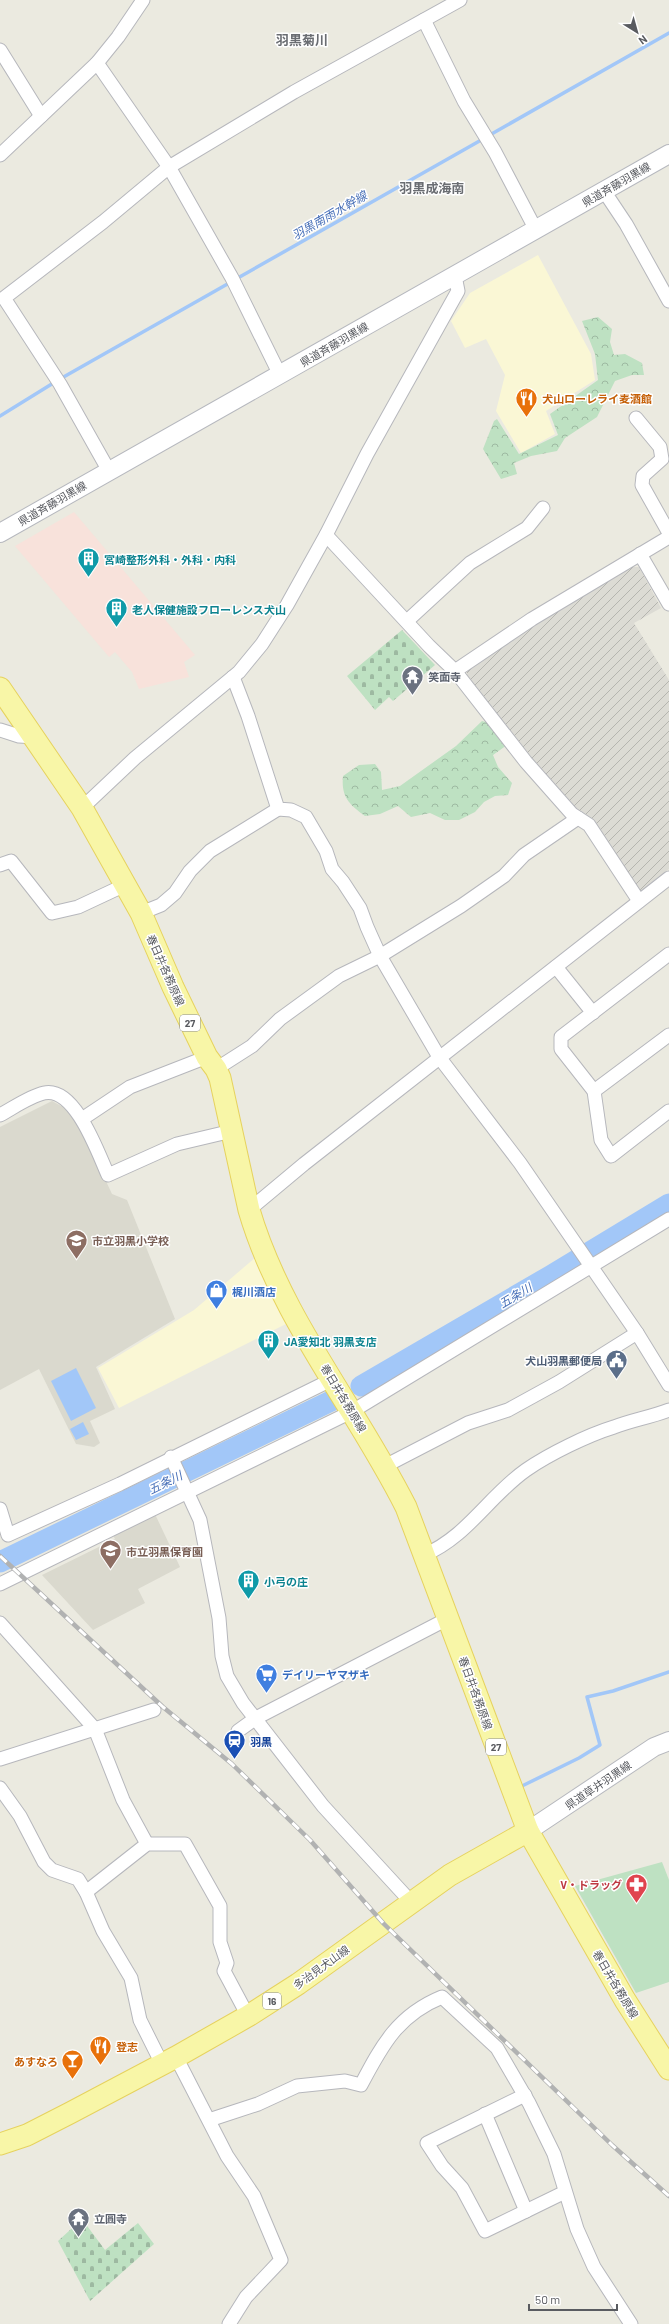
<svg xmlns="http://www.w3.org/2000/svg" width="669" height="2324" viewBox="0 0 669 2324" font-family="Barlow,'Noto Sans JP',sans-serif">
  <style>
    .commercial { fill: #faf7d5 }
    .industrial { fill: url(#industrial-furrows) }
    .education { fill: #dad9ce }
    .medical { fill: #f8e2db }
    .grass { fill: #bee1c2 }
    .forest { fill: url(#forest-crowns) }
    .cemetery { fill: url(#cemetery-stones) }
    .water { fill: #a2c7f8 }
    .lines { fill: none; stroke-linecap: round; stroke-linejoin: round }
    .stream { stroke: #a2c7f8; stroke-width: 3.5 }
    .river { stroke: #a2c7f8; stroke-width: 21 }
    .minor-casing { stroke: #b6b7bc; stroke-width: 15 }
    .secondary-casing { stroke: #b6b8be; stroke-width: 20 }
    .primary-casing { stroke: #e6d25e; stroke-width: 23 }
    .minor { stroke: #fff; stroke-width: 13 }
    .secondary { stroke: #fff; stroke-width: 18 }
    .primary { stroke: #f8f6a7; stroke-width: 21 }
    .rail-casing { stroke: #b1b2b2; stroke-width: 4.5 }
    .rail { stroke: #fff; stroke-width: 3; stroke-dasharray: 9; stroke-linecap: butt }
    .labels { text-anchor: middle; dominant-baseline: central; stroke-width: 3; stroke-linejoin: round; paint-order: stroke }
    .shield { fill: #fff; stroke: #8b8c90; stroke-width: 1 }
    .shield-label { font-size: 10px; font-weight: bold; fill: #595b60 }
    .street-label { font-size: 11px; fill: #595b60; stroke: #fff }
    .food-label { font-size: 11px; font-weight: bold; fill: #c56008; stroke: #fff; text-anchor: start }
    .culture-label { font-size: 11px; font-weight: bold; fill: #0d838f; stroke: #fff; text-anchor: start }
    .worship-label { font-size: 11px; font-weight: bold; fill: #5b616d; stroke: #fff; text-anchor: start }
    .education-label { font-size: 11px; font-weight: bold; fill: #785e54; stroke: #fff; text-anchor: start }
    .shop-label { font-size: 11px; font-weight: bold; fill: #366cbe; stroke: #fff; text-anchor: start }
    .service-label { font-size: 11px; font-weight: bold; fill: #4e5e75; stroke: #fff; text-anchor: end }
    .transit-label { font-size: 11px; font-weight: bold; fill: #164399; stroke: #fff; text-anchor: start }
    .health-label { font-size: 11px; font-weight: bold; fill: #be3a42; stroke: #fff; text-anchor: end }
    .water-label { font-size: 12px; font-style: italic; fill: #4870b8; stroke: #fff }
    .quarter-label { font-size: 13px; font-weight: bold; fill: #6a6d72; stroke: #fff }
  </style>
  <defs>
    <pattern id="industrial-furrows" width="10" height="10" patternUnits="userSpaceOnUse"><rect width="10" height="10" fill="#dcdbd4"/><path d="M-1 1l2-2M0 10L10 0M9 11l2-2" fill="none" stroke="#b5b5af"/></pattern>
    <pattern id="forest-crowns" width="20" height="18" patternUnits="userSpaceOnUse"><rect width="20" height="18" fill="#bee1c2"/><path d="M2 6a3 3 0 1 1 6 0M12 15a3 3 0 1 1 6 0" fill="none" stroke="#9db9a1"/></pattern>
    <pattern id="cemetery-stones" width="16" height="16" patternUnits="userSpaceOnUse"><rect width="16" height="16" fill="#bee1c2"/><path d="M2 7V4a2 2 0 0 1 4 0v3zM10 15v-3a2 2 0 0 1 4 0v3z" fill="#9db9a1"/></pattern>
  </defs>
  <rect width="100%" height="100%" fill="#ebeae0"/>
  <!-- commercial -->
  <g class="commercial">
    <polygon points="538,255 591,354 595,380 546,411 555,434 521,453 496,411 505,375 486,339 465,348 451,321 470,293"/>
    <polygon points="256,1257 288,1323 119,1408 98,1368 194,1310"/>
  </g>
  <!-- industrial -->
  <polygon class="industrial" points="631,567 639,567 661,608 634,623 669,680 669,869 638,894 467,679 467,669 532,625"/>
  <!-- education -->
  <g class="education">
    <polygon points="52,1101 74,1113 112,1194 127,1200 175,1319 96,1367 115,1409 90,1421 100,1443 94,1447 76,1444 39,1369 0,1390 0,1127"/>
    <polygon points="154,1512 180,1567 138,1589 145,1603 93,1630 42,1575 115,1539 112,1533"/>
  </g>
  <!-- medical -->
  <polygon class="medical" points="74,512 195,655 184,662 189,677 139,689 132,672 115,652 109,657 15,546"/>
  <!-- grass -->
  <polygon class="grass" points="662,1862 669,1880 669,1982 636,1993 575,1886"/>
  <!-- forest -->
  <g class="forest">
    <polygon points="598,317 612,329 610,342 614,355 625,354 642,363 644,375 632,375 615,381 597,417 565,438 557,451 531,456 514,463 517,474 501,479 483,449 494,421 497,419 519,454 558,435 550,414 598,380 595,354 582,321"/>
    <path d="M482,721L492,724L507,745L493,755L498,767L512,783L508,795L495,796L484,802L475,812L459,820H445L430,813L411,817L398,806L380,814L365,816C349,804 341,797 343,776L359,765L375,764L381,772L382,790L400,786L456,746Z"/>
  </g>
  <!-- cemetery -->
  <g class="cemetery">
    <polygon points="402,630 435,665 393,701 389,697 375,710 347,676"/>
    <polygon points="82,2219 105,2250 138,2223 154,2244 90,2301 58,2241"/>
  </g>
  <!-- water -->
  <g class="water">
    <polygon points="76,1368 96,1408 71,1421 51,1381"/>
    <polygon points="83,1422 89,1434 76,1440 70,1429"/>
  </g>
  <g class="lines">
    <!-- stream -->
    <g class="stream">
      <polyline points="488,136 669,33"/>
      <polyline points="236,279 483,139"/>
      <polyline points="60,379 231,282"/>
      <polyline points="0,416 55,382"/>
      <polyline points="522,1786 579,1758 600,1745 587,1697 613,1691 669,1672"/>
    </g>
    <!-- river -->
    <g class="river">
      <polyline points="361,1386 550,1276 669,1204"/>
      <polyline points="0,1562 331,1401"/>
    </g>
    <defs>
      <g id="minor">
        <polyline points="424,20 464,101 495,152 536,230"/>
        <polyline points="0,50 41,116"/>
        <polyline points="97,63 169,167 232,278 280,375"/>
        <polyline points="0,155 97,63 118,37 143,0"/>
        <polyline points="604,191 626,224 669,301"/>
        <polyline points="636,418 660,447 662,459 643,476 642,485 669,533"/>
        <polyline points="109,471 60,384 4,298 103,222 169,167 294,92 460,0"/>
        <polyline points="326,535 429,646 455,671 526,762 572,814 589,825 639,901"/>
        <polyline points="640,554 669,604"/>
        <polyline points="407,621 470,563 527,528 543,508"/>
        <polyline points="455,671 532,619 669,537"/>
        <polyline points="233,677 248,716 278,809 291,810 306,817 326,851 332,869 343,882 360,908 367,927 380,956 439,1057 520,1163 637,1333 669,1385"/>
        <polyline points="0,730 19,736 36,737"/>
        <polyline points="82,808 135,758 239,672 262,644 287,605 326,535 367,454 458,291 455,276"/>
        <polyline points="0,865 11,861 52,913 78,907 125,885"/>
        <polyline points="141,913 161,905 175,893 190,871 210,851 278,809"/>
        <polyline points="556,967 593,1013"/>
        <polyline points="669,1035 594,1091 601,1140 611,1156 669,1111"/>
        <polyline points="216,1069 252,1046 280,1019 339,976 380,956 461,906 504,876 524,855 578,818"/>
        <polyline points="594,1091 561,1049 561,1037 669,954"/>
        <path d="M0,1115C13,1108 30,1096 44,1093C75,1086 98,1153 108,1175L177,1144L232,1131"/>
        <polyline points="82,1119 130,1087 207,1057"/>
        <polyline points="249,1210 304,1164 669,878"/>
        <polyline points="171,1457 200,1520 219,1618 222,1656 227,1676 243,1703 323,1806 412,1903"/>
        <polyline points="385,1466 468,1423 508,1410 559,1382 637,1333"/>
        <polyline points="0,1509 8,1535 120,1484 331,1380"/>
        <path d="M424,1555C467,1537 489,1496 526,1470C549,1454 588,1435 614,1427C632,1420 651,1417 669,1410"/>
        <polyline points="0,1584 351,1412 669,1219"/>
        <polyline points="0,1623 95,1729 123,1800 147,1844"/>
        <polyline points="238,1731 256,1718 449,1618"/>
        <polyline points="0,1759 154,1710"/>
        <polyline points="0,1788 20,1816 44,1862 52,1870 78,1879 86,1892 103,1931 131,1978 140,2020 162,2064"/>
        <polyline points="86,1892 147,1844 185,1844 220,1906 220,1942 227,1963 224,1971 248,2016"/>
        <polyline points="176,2057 227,2156 254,2196 281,2260 246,2297 229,2324"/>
        <polyline points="525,2095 427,2143 442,2166 462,2188 485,2231 565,2192"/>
        <polyline points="485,2114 526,2211"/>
        <path d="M209,2120L258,2104L297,2086L345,2081L361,2085C382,2045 398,2015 442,1997L497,2048L529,2103L554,2154L577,2229L594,2267L631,2324"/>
      </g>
      <g id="secondary">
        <polyline points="0,533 669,154"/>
        <polyline points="528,1831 654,1747 669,1741"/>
      </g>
      <g id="primary">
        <path d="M0,688L82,808L141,913L173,987L207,1057L216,1069L220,1078L249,1210C281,1319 356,1407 406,1507L528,1831L625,2000L669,2069"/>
        <polyline points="0,2144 27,2135 70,2113 176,2057 248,2016 298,1984 450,1875 528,1831"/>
      </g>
    </defs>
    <!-- minor casing -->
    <use href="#minor" class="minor-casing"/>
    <!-- secondary casing -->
    <use href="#secondary" class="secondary-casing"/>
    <!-- primary casing -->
    <use href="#primary" class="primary-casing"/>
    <!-- minor -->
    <use href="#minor" class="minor"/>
    <!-- secondary -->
    <use href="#secondary" class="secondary"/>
    <!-- primary -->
    <use href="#primary" class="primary"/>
    <defs>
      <polyline id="rail" points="0,1556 163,1707 232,1764 310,1840 384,1924 612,2145 669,2196"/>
    </defs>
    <!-- rail casing -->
    <use href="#rail" class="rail-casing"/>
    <!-- rail -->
    <use href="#rail" class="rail"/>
  </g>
  <!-- icons -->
  <defs>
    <symbol id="restaurant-pin" viewBox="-11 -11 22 30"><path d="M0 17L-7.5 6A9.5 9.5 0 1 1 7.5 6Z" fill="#e8710a" stroke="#fff"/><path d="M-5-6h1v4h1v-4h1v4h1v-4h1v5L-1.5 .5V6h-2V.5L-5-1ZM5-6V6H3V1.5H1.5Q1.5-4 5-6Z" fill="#fff"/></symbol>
    <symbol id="building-pin" viewBox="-11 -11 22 30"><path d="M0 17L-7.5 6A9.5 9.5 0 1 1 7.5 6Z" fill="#0f9aa8" stroke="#fff"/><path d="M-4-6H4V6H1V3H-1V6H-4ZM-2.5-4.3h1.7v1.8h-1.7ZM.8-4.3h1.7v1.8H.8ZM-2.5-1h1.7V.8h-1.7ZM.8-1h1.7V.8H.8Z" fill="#fff"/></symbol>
    <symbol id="temple-pin" viewBox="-11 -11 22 30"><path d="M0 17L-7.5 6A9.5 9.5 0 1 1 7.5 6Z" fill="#6b7280" stroke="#fff"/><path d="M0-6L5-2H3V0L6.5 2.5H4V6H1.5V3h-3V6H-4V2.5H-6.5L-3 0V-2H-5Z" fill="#fff"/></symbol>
    <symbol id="school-pin" viewBox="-11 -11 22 30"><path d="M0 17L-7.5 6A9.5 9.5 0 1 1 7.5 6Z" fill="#8d6e63" stroke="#fff"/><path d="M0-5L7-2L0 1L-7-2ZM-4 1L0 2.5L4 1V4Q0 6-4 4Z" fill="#fff"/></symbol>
    <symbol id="shop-pin" viewBox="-11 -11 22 30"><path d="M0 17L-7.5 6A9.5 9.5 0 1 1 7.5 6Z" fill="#3f7fe0" stroke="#fff"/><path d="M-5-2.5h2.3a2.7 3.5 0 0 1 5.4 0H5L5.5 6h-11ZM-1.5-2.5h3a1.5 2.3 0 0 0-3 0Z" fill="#fff"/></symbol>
    <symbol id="civic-pin" viewBox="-11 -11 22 30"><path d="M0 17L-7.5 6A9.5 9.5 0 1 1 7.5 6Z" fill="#5c6f8a" stroke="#fff"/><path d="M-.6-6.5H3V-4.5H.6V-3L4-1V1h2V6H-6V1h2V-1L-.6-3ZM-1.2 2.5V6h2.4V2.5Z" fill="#fff"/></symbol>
    <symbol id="supermarket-pin" viewBox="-11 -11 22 30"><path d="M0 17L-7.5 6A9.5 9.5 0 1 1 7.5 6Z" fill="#3f7fe0" stroke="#fff"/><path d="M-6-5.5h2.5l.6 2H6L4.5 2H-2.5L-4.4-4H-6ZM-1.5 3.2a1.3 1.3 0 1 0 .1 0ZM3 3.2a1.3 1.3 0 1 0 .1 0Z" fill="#fff"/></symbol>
    <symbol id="station-pin" viewBox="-11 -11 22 30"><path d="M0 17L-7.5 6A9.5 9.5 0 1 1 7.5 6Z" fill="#1a4fb4" stroke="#fff"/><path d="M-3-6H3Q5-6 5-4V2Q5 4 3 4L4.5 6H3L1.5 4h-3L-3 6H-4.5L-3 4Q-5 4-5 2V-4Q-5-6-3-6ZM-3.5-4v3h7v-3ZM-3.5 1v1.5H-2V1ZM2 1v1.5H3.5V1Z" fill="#fff"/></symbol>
    <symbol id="pharmacy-pin" viewBox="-11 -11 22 30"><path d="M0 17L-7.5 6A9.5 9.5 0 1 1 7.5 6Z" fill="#e0444e" stroke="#fff"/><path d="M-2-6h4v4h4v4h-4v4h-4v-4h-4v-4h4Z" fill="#fff"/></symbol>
    <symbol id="bar-pin" viewBox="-11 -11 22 30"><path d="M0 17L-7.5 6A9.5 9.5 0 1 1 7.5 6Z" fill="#e8710a" stroke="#fff"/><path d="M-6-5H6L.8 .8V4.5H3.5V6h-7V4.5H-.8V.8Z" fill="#fff"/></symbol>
  </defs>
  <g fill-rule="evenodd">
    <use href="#restaurant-pin" x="514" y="386" width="25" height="34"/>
    <use href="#building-pin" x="76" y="546" width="25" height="34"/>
    <use href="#building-pin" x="104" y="596" width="25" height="34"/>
    <use href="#temple-pin" x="400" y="664" width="25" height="34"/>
    <use href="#school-pin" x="64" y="1228" width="25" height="34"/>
    <use href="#shop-pin" x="204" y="1278" width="25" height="34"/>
    <use href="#building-pin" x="256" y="1328" width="25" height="34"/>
    <use href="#civic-pin" x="604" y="1348" width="25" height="34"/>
    <use href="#school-pin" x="98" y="1538" width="25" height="34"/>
    <use href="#building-pin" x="236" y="1568" width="25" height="34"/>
    <use href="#supermarket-pin" x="254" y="1662" width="25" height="34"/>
    <use href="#station-pin" x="222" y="1728" width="25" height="34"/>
    <use href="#pharmacy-pin" x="624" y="1872" width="25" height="34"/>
    <use href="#restaurant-pin" x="88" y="2034" width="25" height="34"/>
    <use href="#bar-pin" x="60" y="2048" width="25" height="34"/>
    <use href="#temple-pin" x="66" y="2206" width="25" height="34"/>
  </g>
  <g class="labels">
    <!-- shield labels -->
    <g class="shield">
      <rect x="180" y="1015" width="20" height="16" rx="3"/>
      <rect x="486" y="1739" width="20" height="16" rx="3"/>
      <rect x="263" y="1993" width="18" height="16" rx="3"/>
    </g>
    <g class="shield-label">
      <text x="190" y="1023">27</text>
      <text x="496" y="1747">27</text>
      <text x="272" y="2001">16</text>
    </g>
    <!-- street labels -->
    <g class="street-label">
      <text transform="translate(616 184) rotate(-30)">県道斉藤羽黒線</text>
      <text transform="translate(334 344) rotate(-30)">県道斉藤羽黒線</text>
      <text transform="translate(52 503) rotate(-30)">県道斉藤羽黒線</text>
      <text transform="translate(166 970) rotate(66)">春日井各務原線</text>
      <text transform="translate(344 1398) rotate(59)">春日井各務原線</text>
      <text transform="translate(476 1693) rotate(70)">春日井各務原線</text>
      <text transform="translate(598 1785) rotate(-34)">県道草井羽黒線</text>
      <text transform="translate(321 1967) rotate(-36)">多治見犬山線</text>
      <text transform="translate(616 1984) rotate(59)">春日井各務原線</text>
    </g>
    <!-- food labels -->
    <g class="food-label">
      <text x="542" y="398">犬山ローレライ麦酒館</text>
      <text x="116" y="2046">登志</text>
      <text x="58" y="2061" text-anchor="end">あすなろ</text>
    </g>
    <!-- culture labels -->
    <g class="culture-label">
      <text x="104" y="559">宮崎整形外科・外科・内科</text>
      <text x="132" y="609">老人保健施設フローレンス犬山</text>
      <text x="284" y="1341">JA愛知北 羽黒支店</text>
      <text x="264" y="1581">小弓の庄</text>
    </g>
    <!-- worship labels -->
    <g class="worship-label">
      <text x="428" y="676">笑面寺</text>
      <text x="94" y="2218">立圓寺</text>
    </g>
    <!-- education labels -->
    <g class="education-label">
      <text x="92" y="1240">市立羽黒小学校</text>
      <text x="126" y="1551">市立羽黒保育園</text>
    </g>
    <!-- shop labels -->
    <g class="shop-label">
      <text x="232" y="1291">梶川酒店</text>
      <text x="282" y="1674">デイリーヤマザキ</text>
    </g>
    <!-- service labels -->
    <g class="service-label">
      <text x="602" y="1360">犬山羽黒郵便局</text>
    </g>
    <!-- transit labels -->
    <g class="transit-label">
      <text x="250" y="1741">羽黒</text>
    </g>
    <!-- health labels -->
    <g class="health-label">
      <text x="622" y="1884">V・ドラッグ</text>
    </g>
    <!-- water labels -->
    <g class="water-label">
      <text transform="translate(329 215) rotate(-30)">羽黒南雨水幹線</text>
      <text transform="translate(515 1295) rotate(-31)">五条川</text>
      <text transform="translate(165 1482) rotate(-26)">五条川</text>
    </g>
    <!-- quarter labels -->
    <g class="quarter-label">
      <text x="302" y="40">羽黒菊川</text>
      <text x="432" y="188">羽黒成海南</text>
    </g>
  </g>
  <!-- north arrow -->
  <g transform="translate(637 32) rotate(143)" stroke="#ffffff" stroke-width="3" paint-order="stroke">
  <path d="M0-3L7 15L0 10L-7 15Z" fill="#595b60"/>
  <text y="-6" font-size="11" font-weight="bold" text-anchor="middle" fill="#595b60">N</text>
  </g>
  <!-- scale -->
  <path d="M529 2304v6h88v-6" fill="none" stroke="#595b60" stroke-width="2"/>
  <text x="535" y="2304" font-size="12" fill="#595b60" stroke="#ffffff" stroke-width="3" paint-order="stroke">50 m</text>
</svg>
